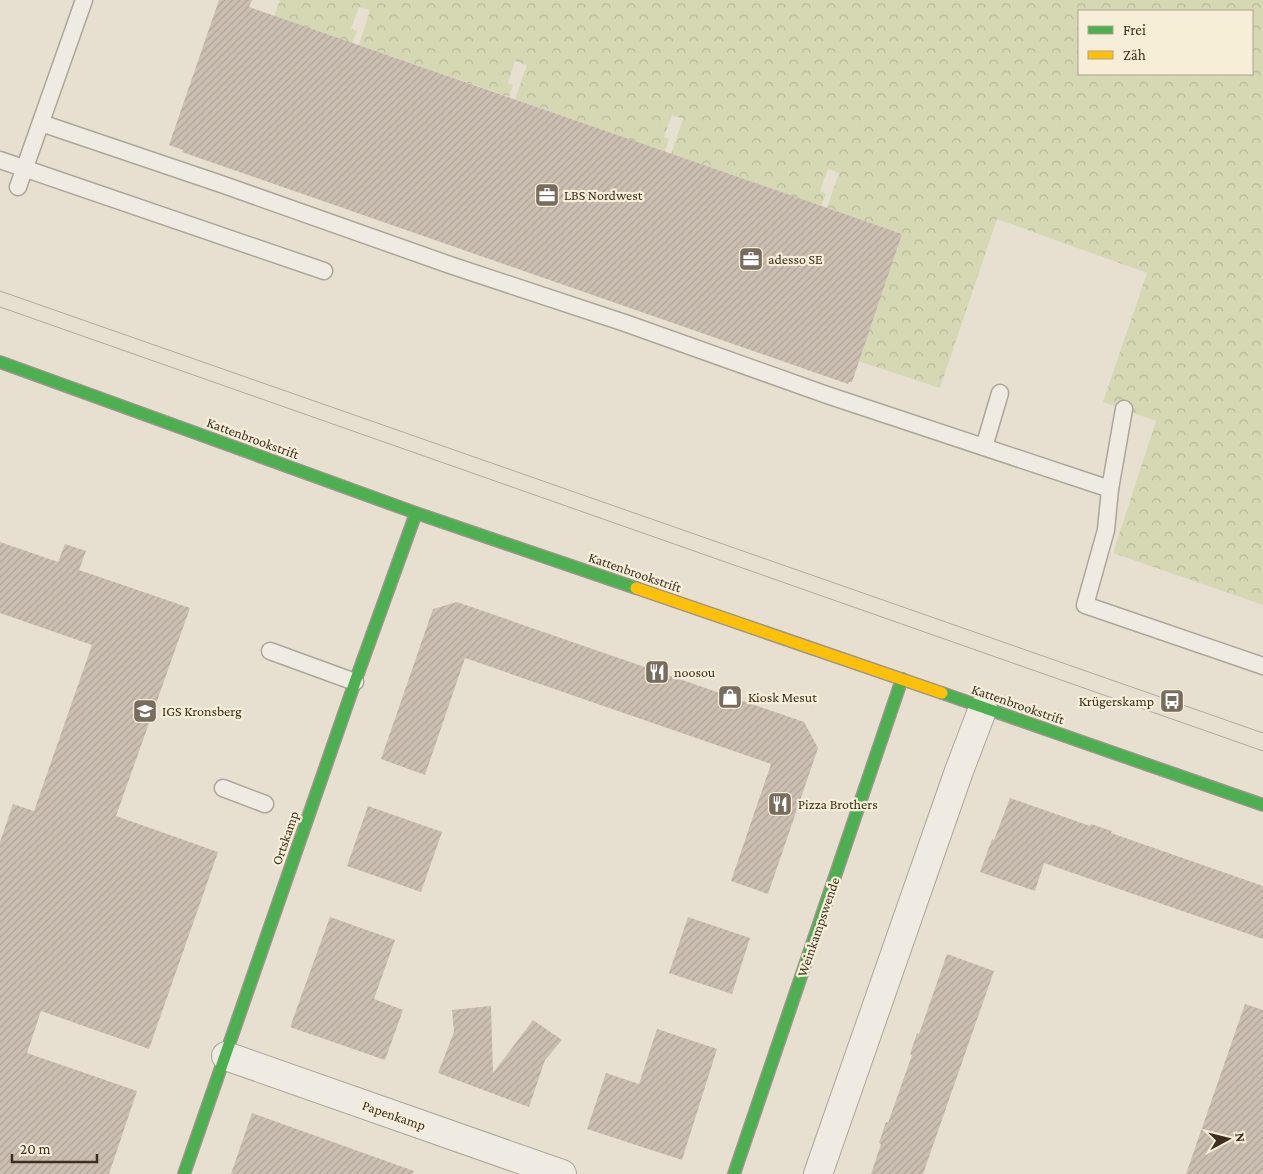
<svg xmlns="http://www.w3.org/2000/svg" width="1263" height="1174" viewBox="0 0 1263 1174" font-family="'Crimson Pro',serif">
  <style>
    .park { fill: url(#park-crowns); fill-rule: evenodd }
    .building { fill: url(#building-hatch) }
    .lines { fill: none; stroke-linecap: round; stroke-linejoin: round }
    .lane-casing { stroke: #ada599; stroke-width: 19 }
    .street-casing { stroke: #ada599; stroke-width: 30 }
    .fast-casing { stroke: #9c958a; stroke-width: 14 }
    .slow-casing { stroke: #9c958a; stroke-width: 14 }
    .lane { stroke: #efebe3; stroke-width: 16 }
    .street { stroke: #efebe3; stroke-width: 28 }
    .fast { stroke: #4caf50; stroke-width: 11 }
    .slow { stroke: #ffc107; stroke-width: 11 }
    .tram { stroke: #afaaa2; stroke-width: 1 }
    .labels { text-anchor: middle; dominant-baseline: central; stroke-width: 4.5; stroke-linejoin: round; paint-order: stroke }
    .poi-label { font-size: 14px; fill: #3d2e20; stroke: #f7eed8; text-anchor: start }
    .street-label { font-size: 14px; fill: #3d2e20; stroke: #f7eed8 }
  </style>
  <defs>
    <pattern id="park-crowns" width="20" height="18" patternUnits="userSpaceOnUse" patternTransform="scale(1.25)"><rect width="20" height="18" fill="#d6d7b3"/><path d="M2 6a3 3 0 1 1 6 0M12 15a3 3 0 1 1 6 0" fill="none" stroke="#b9b99a"/></pattern>
    <pattern id="building-hatch" width="6" height="6" patternUnits="userSpaceOnUse" patternTransform="scale(1.25)"><rect width="6" height="6" fill="#cbbfb2"/><path d="M-1 1l2-2M0 6l6-6M5 7l2-2" fill="none" stroke="#afa499"/></pattern>
  </defs>
  <rect width="100%" height="100%" fill="#e7e0d1"/>
  <!-- park -->
  <path class="park" d="M280,0H1263V605L1113,553L1156,421L1103,402L1147,273L997,219L940,388L858,361L902,234L827,208L839,173L828,169L820,191L826,194L821,206L671,154L683,119L672,115L664,137L669,139L665,152L515,99L527,65L515,61L508,83L513,85L509,97L359,45L370,10L359,7L351,29L357,31L352,43L274,16ZM1079,11H1252V74H1079Z"/>
  <!-- building -->
  <g class="building">
    <polygon points="219,0 252,0 249,7 902,234 852,382 849,382 848,384 182,152 183,150 169,145"/>
    <polygon points="0,542 58,562 65,544 86,551 79,570 190,608 116,816 218,852 149,1049 41,1011 27,1053 137,1091 109,1174 0,1174 0,842 13,804 34,811 92,645 0,613"/>
    <polygon points="457,602 804,722 818,748 768,894 731,881 771,764 465,658 425,775 381,759 433,609"/>
    <polygon points="1010,798 1090,826 1091,824 1112,831 1111,833 1263,886 1263,939 1044,863 1035,891 980,872 992,839 994,840"/>
    <polygon points="368,806 442,832 421,892 347,866"/>
    <polygon points="330,917 395,940 374,999 403,1010 385,1060 290,1027"/>
    <polygon points="688,917 750,938 732,994 669,973"/>
    <polygon points="947,954 994,971 923,1174 871,1174 881,1144 879,1143 886,1122 888,1123 912,1055 910,1054 917,1033 919,1034"/>
    <polygon points="1245,1004 1263,1010 1263,1174 1186,1174"/>
    <polygon points="491,1006 493,1073 533,1020 562,1040 545,1060 529,1107 438,1073 454,1032 452,1010"/>
    <polygon points="657,1029 717,1049 682,1160 587,1129 606,1073 639,1084"/>
    <polygon points="252,1113 414,1171 413,1174 231,1174"/>
  </g>
  <g class="lines">
    <defs>
      <g id="lane">
        <polyline points="41,123 221,184 450,265 625,323 827,395 1110,489"/>
        <polyline points="0,160 324,271"/>
        <polyline points="18,187 84,0"/>
        <polyline points="1124,409 1110,489 1106,530 1085,605 1263,666"/>
        <polyline points="984,447 1000,393"/>
        <polyline points="270,651 355,682"/>
        <polyline points="223,788 265,804"/>
      </g>
      <g id="street">
        <polyline points="226,1056 562,1174"/>
        <polyline points="818,1174 959,771 983,708"/>
      </g>
      <g id="fast">
        <polyline points="0,362 416,513 636,588"/>
        <polyline points="942,693 1263,805"/>
        <polyline points="184,1174 355,682 416,513"/>
        <polyline points="734,1174 902,679"/>
      </g>
      <polyline id="slow" points="636,588 942,693"/>
    </defs>
    <!-- lane casing -->
    <use href="#lane" class="lane-casing"/>
    <!-- street casing -->
    <use href="#street" class="street-casing"/>
    <!-- fast casing -->
    <use href="#fast" class="fast-casing"/>
    <!-- slow casing -->
    <use href="#slow" class="slow-casing"/>
    <!-- lane -->
    <use href="#lane" class="lane"/>
    <!-- street -->
    <use href="#street" class="street"/>
    <!-- fast -->
    <use href="#fast" class="fast"/>
    <!-- slow -->
    <use href="#slow" class="slow"/>
    <!-- tram -->
    <g class="tram">
      <polyline points="0,291 1263,733"/>
      <polyline points="0,307 1263,751"/>
    </g>
  </g>
  <!-- icons -->
  <defs>
    <symbol id="office-square" viewBox="-11 -11 22 22"><rect x="-9" y="-9" width="18" height="18" rx="4" fill="#786c5e" stroke="#f7eed8"/><path d="M-6-3h4V-5.5h4V-3h4V5H-6ZM-1-4.5V-3h2v-1.5ZM-6 0V1H6V0Z" fill="#fff"/></symbol>
    <symbol id="restaurant-square" viewBox="-11 -11 22 22"><rect x="-9" y="-9" width="18" height="18" rx="4" fill="#786c5e" stroke="#f7eed8"/><path d="M-5-6h1v4h1v-4h1v4h1v-4h1v5L-1.5 .5V6h-2V.5L-5-1ZM5-6V6H3V1.5H1.5Q1.5-4 5-6Z" fill="#fff"/></symbol>
    <symbol id="shop-square" viewBox="-11 -11 22 22"><rect x="-9" y="-9" width="18" height="18" rx="4" fill="#786c5e" stroke="#f7eed8"/><path d="M-5-2.5h2.3a2.7 3.5 0 0 1 5.4 0H5L5.5 6h-11ZM-1.5-2.5h3a1.5 2.3 0 0 0-3 0Z" fill="#fff"/></symbol>
    <symbol id="bus-square" viewBox="-11 -11 22 22"><rect x="-9" y="-9" width="18" height="18" rx="4" fill="#786c5e" stroke="#f7eed8"/><path d="M-5-6H5V4H4V6H2V4H-2V6H-4V4H-5ZM-3.5-4V0h7V-4ZM-3.5 1.2v1.5H-2V1.2ZM2 1.2v1.5H3.5V1.2Z" fill="#fff"/></symbol>
    <symbol id="school-square" viewBox="-11 -11 22 22"><rect x="-9" y="-9" width="18" height="18" rx="4" fill="#786c5e" stroke="#f7eed8"/><path d="M0-5L7-2L0 1L-7-2ZM-4 1L0 2.5L4 1V4Q0 6-4 4Z" fill="#fff"/></symbol>
  </defs>
  <g fill-rule="evenodd">
    <use href="#office-square" x="533" y="181" width="28" height="28"/>
    <use href="#office-square" x="737" y="245" width="28" height="28"/>
    <use href="#restaurant-square" x="643" y="658" width="28" height="28"/>
    <use href="#shop-square" x="716" y="683" width="28" height="28"/>
    <use href="#bus-square" x="1158" y="687" width="28" height="28"/>
    <use href="#school-square" x="131" y="697" width="28" height="28"/>
    <use href="#restaurant-square" x="766" y="790" width="28" height="28"/>
  </g>
  <g class="labels">
    <!-- poi labels -->
    <g class="poi-label">
      <text x="564" y="195">LBS Nordwest</text>
      <text x="768" y="259">adesso SE</text>
      <text x="674" y="672">noosou</text>
      <text x="748" y="697">Kiosk Mesut</text>
      <text x="1154" y="701" text-anchor="end">Krügerskamp</text>
      <text x="162" y="711">IGS Kronsberg</text>
      <text x="798" y="804">Pizza Brothers</text>
    </g>
    <!-- street labels -->
    <g class="street-label">
      <text transform="translate(253 438) rotate(20)">Kattenbrookstrift</text>
      <text transform="translate(635 572) rotate(19)">Kattenbrookstrift</text>
      <text transform="translate(1018 704) rotate(19)">Kattenbrookstrift</text>
      <text transform="translate(285 838) rotate(-71)">Ortskamp</text>
      <text transform="translate(818 927) rotate(-71)">Weinkampswende</text>
      <text transform="translate(394 1115) rotate(19)">Papenkamp</text>
    </g>
  </g>
  <!-- legend -->
  <rect x="1078" y="10" width="175" height="65" fill="#f7eed8" stroke="#ada18e"/>
  <rect x="1088" y="26" width="25" height="8" fill="#4caf50" stroke="#ada18e"/>
  <text x="1123" y="35" font-size="15" fill="#3d2e20">Frei</text>
  <rect x="1088" y="51" width="25" height="8" fill="#ffc107" stroke="#ada18e"/>
  <text x="1123" y="60" font-size="15" fill="#3d2e20">Zäh</text>
  <!-- north arrow -->
  <g transform="translate(1228 1139) rotate(83)" stroke="#f7eed8" stroke-width="4" paint-order="stroke">
  <path d="M0-4L9 19L0 12L-9 19Z" fill="#3d2e20"/>
  <text y="-8" font-size="14" font-weight="bold" text-anchor="middle" fill="#3d2e20">N</text>
  </g>
  <!-- scale -->
  <path d="M12 1154v8h85v-8" fill="none" stroke="#3d2e20" stroke-width="2.5"/>
  <text x="20" y="1154" font-size="15" fill="#3d2e20" stroke="#f7eed8" stroke-width="4" paint-order="stroke">20 m</text>
</svg>
